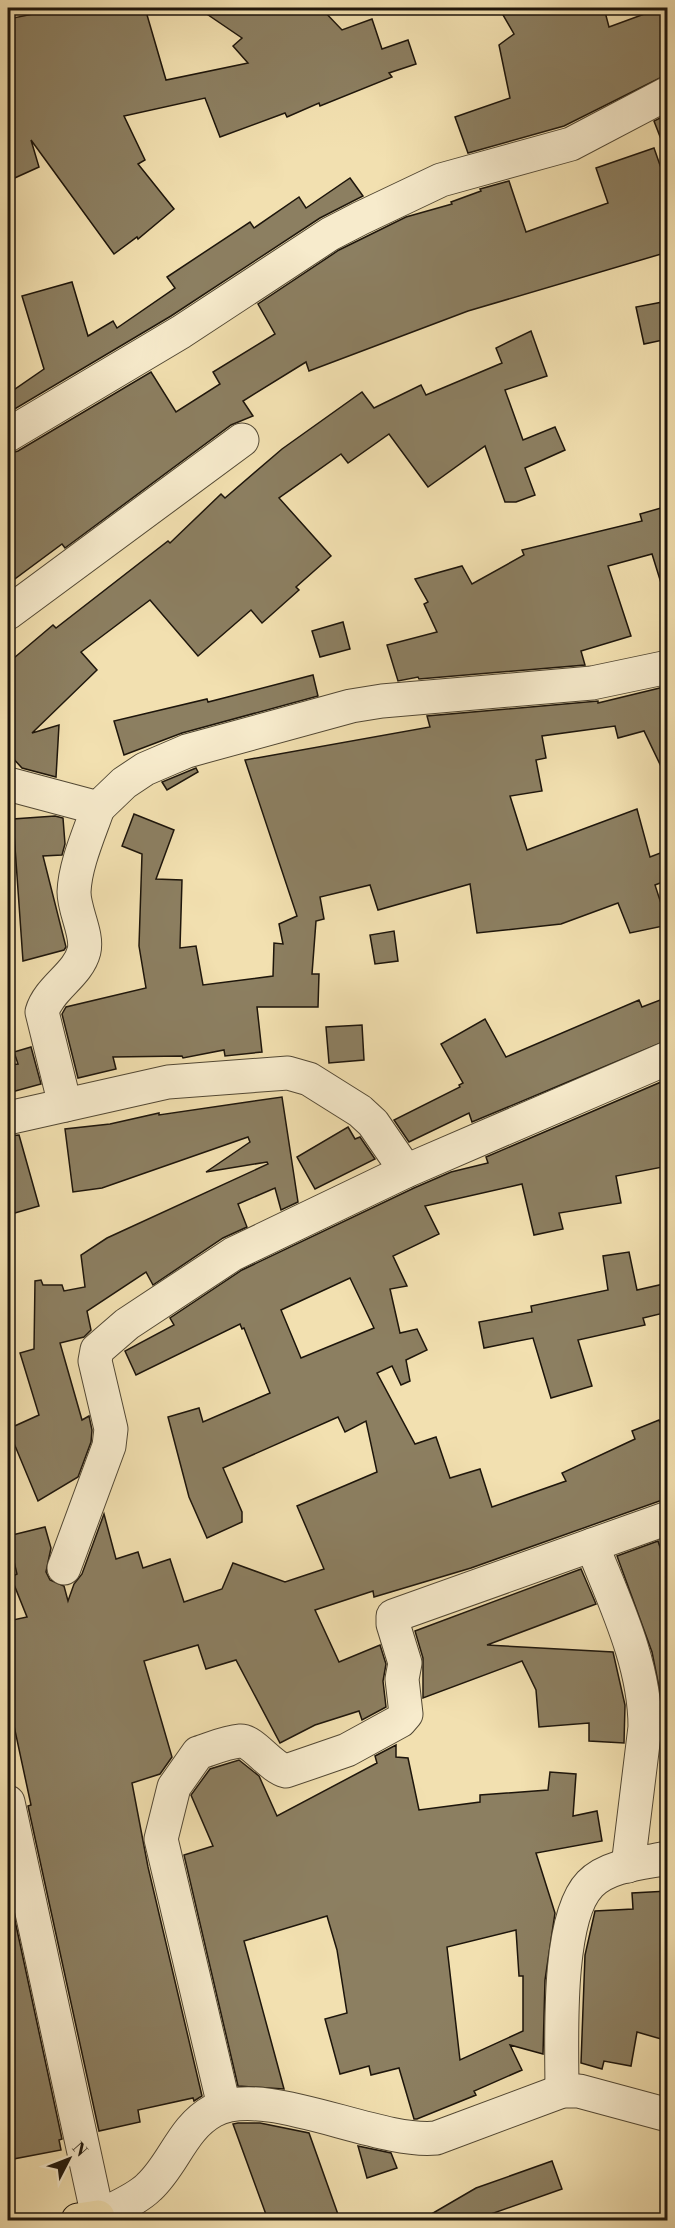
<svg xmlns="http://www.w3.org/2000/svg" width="675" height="2228" viewBox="0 0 675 2228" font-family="'Libre Bodoni',serif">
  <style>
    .building { fill: #8c7f61; stroke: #1d150b; stroke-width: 1.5; fill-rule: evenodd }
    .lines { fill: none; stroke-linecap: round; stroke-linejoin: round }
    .street-casing { stroke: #524834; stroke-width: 35 }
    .highway-casing { stroke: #1d150b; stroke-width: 35 }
    .street { stroke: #f7ebcc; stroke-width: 33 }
    .highway { stroke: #f2e0b0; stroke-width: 33 }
  </style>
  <rect width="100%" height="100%" fill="#f2e0b0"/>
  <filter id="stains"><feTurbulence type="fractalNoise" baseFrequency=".00333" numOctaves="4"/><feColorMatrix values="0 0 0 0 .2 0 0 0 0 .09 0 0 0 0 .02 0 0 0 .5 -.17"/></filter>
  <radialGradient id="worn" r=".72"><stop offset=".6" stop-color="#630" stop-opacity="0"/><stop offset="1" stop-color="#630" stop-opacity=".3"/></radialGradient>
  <!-- building -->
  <g class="building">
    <polygon points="63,8 145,8 166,80 248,63 233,46 242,38 198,8 321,8 342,30 372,19 382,49 408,40 416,64 389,73 392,77 320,106 319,103 287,117 285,113 220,137 205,98 124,116 145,160 138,164 174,209 138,239 137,237 114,254 31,140 39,167 8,181 8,19"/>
    <polygon points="499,8 604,8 609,27 658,9 668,34 668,74 564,126 468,153 455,117 510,98 499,45 514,34"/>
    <polygon points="668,114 668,152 666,152 654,121"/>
    <polygon points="654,148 668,188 668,252 468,311 309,371 306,362 243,401 253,416 231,425 65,548 62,544 8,584 8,454 18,451 151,372 176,412 220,384 213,372 275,334 258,304 339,250 406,217 452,204 451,202 481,191 480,189 509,181 526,232 608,203 596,168"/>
    <polygon points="350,178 363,196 320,218 171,316 8,413 8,394 44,369 22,296 72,282 88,336 113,321 117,328 175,288 167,277 250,222 254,228 299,197 306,208"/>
    <polygon points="668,301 668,339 644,344 636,307"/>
    <polygon points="531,331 547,376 505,390 523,440 555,427 565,450 525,468 535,495 516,502 505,502 485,446 428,487 389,434 348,463 341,454 279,498 331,556 296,587 299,590 262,623 251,610 198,656 150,600 81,652 97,670 32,733 59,725 56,777 22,768 10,755 8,757 8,663 53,625 56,628 168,541 170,543 221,494 225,498 282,449 362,392 374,408 421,385 426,395 502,363 496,348"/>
    <polygon points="668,506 668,582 661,583 652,554 608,566 631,636 581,651 585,665 419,679 418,677 398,681 387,645 437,632 424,604 428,602 415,579 462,566 472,584 524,555 522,550 642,521 640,514"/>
    <polygon points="343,622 350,649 320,657 312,631"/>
    <polygon points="313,675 318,696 182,733 124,755 114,721 207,699 208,702"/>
    <polygon points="668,686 668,781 644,731 618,738 615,726 542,736 546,758 536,760 542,791 510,796 527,850 637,809 650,857 668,850 668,880 655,885 668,925 630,933 618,903 561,924 477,933 470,884 378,910 370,885 320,897 324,919 316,921 312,974 319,974 318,1007 257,1007 262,1052 225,1056 224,1050 183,1058 182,1056 113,1057 116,1069 78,1078 62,1014 66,1007 146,988 139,946 142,854 122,846 134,814 174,830 156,879 182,880 180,948 196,946 203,985 273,976 274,943 283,944 279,924 297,916 245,760 430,727 427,716 598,701 598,703"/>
    <polygon points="196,768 198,772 167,790 162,782"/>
    <polygon points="55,816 63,818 65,844 62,855 43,856 66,947 64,950 23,961 13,819"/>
    <polygon points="394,931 398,961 375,964 370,935"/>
    <polygon points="668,997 668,1040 472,1122 469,1113 409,1142 394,1120 460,1087 459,1085 463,1083 441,1044 485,1019 506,1057 639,1000 642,1007"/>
    <polygon points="362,1025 364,1060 329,1063 326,1027"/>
    <polygon points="31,1047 41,1084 8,1093 8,1065 18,1064 14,1052"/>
    <path d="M668,1079V1166L616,1176L621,1203L559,1213L563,1229L534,1235L522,1184L425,1206L439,1234L393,1256L407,1286L390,1289L400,1333L417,1329L427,1350L406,1360L410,1381L401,1385L392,1366L377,1373L415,1444L436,1437L450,1478L480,1469L492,1507L566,1481L562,1473L635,1439L632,1431L659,1420L668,1440V1498L471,1568L374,1597L373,1591L315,1610L339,1662L380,1645L386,1664L383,1681L386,1707L362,1720L359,1711L315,1725L280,1743L236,1660L206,1669L198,1645L144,1661L172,1757L160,1774L132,1783L148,1867L202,2096L194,2101L193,2098L138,2110L140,2122L99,2131L28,1806L31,1805L8,1698V1621L27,1617L11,1577L17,1574L8,1536L45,1527L51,1548L46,1572L50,1580L64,1586L68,1601L74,1584L82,1574L104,1514L116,1559L138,1552L143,1568L170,1559L184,1602L222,1589L233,1563L285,1582L324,1569L297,1506L377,1472L366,1421L345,1432L338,1417L223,1468L242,1512V1522L207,1538L189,1497L168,1417L199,1408L203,1422L270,1393L244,1328L242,1329L240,1324L136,1375L125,1351L174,1325L170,1318L242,1270L414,1188L451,1172L488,1163L486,1157ZM350,1278L374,1328L301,1358L281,1310Z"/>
    <polygon points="282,1097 298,1202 281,1210 275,1188 238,1204 247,1227 223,1238 153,1285 146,1272 87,1311 91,1330 84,1337 60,1343 82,1420 89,1416 92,1430 91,1442 78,1477 38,1501 8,1429 39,1415 20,1353 34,1349 35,1281 41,1280 43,1285 62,1285 64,1291 85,1287 81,1255 107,1238 268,1164 267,1162 206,1172 250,1142 248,1137 102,1188 73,1192 65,1129 110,1124 159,1113 159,1115"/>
    <polygon points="348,1127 355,1139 360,1137 375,1159 315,1189 297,1157"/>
    <polygon points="19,1135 39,1206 8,1215 8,1136"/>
    <polygon points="629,1252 637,1290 668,1283 668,1312 643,1318 645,1325 578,1340 592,1386 551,1398 533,1338 484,1348 479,1322 532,1312 531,1306 608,1290 603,1256"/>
    <polygon points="658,1541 668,1571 668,1746 662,1745 662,1702 652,1652 617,1556"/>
    <polygon points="581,1569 596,1604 487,1645 613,1652 625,1705 624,1743 589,1741 589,1723 539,1727 536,1690 522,1661 423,1698 423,1658 415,1631"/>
    <path d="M396,1745V1757L408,1758L419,1810L480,1802V1795L548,1790L550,1772L576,1774L573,1816L597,1811L602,1841L536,1853L555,1913L545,1980L543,2054L510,2045L522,2070L474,2091L476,2095L417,2119H414L399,2068L371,2075L369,2066L340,2074L325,2019L347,2013L337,1950L327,1916L244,1941L284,2089L238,2086L184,1855L213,1846L191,1795L210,1769L239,1760L259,1776L277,1816L377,1763L375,1756ZM516,1930L519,1976H523V2031L460,2060L447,1947Z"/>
    <polygon points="8,1888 62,2139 59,2140 61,2150 8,2160"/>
    <polygon points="668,1891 668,2041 637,2032 631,2066 604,2061 602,2069 581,2063 585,1955 595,1911 633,1909 632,1893"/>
    <polygon points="238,2123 260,2123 309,2133 340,2220 268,2220 233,2124"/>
    <polygon points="358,2146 391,2153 397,2168 367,2178"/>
    <polygon points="552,2161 562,2189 474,2220 421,2220 476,2188"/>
  </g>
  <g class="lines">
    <defs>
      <g id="street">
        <polyline points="8,435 181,332 330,234 361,218 441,180 571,144 668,93"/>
        <polyline points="8,613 242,440"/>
        <polyline points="8,784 98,808 124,783 145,769 187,751 351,706 382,701 592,683 668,667"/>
        <path d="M65,1105L42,1012C49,988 78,975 84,951C88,934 74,911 74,892C75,865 89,834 98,808"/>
        <polyline points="8,1118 168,1082 288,1073 309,1079 360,1111 373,1123 406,1171"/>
        <path d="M592,1545C615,1603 645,1664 645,1727L628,1866"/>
        <polyline points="64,1568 109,1446 111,1429 95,1361 97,1350 127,1324 233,1254 406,1171 668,1058"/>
        <path d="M8,1802L98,2217C114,2208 136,2200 149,2187C174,2164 182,2128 213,2111C264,2083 376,2144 436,2138L562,2091H579L668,2115"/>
        <path d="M562,2091C562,2042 556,1919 590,1884C608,1865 643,1863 668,1858"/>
        <path d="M224,2106L161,1839L174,1787L198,1753C211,1749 226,1742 240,1741C253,1740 270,1767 286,1771L347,1750L400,1721L406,1714L402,1679L405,1663L393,1624V1616L668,1518"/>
      </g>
      <polyline id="highway" points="78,2220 98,2217 98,2220"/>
    </defs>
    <!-- street casing -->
    <use href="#street" class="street-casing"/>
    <!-- highway casing -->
    <use href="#highway" class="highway-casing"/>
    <!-- street -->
    <use href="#street" class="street"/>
    <!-- highway -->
    <use href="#highway" class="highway"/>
  </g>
  <!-- margin -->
  <rect width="675" height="2228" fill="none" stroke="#f2e0b0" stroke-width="30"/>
  <rect x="9" y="9" width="657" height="2210" fill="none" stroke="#1d150b" stroke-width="3"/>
  <rect x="15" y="15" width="645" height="2198" fill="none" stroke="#1d150b" stroke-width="1.5"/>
  <!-- north arrow -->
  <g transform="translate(69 2159) rotate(48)" stroke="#f7ebcc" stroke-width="4.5" paint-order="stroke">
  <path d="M0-4.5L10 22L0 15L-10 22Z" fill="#1d150b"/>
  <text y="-9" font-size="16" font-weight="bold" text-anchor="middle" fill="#1d150b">N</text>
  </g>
  <rect width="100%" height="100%" filter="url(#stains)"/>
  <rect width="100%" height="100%" fill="url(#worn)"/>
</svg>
